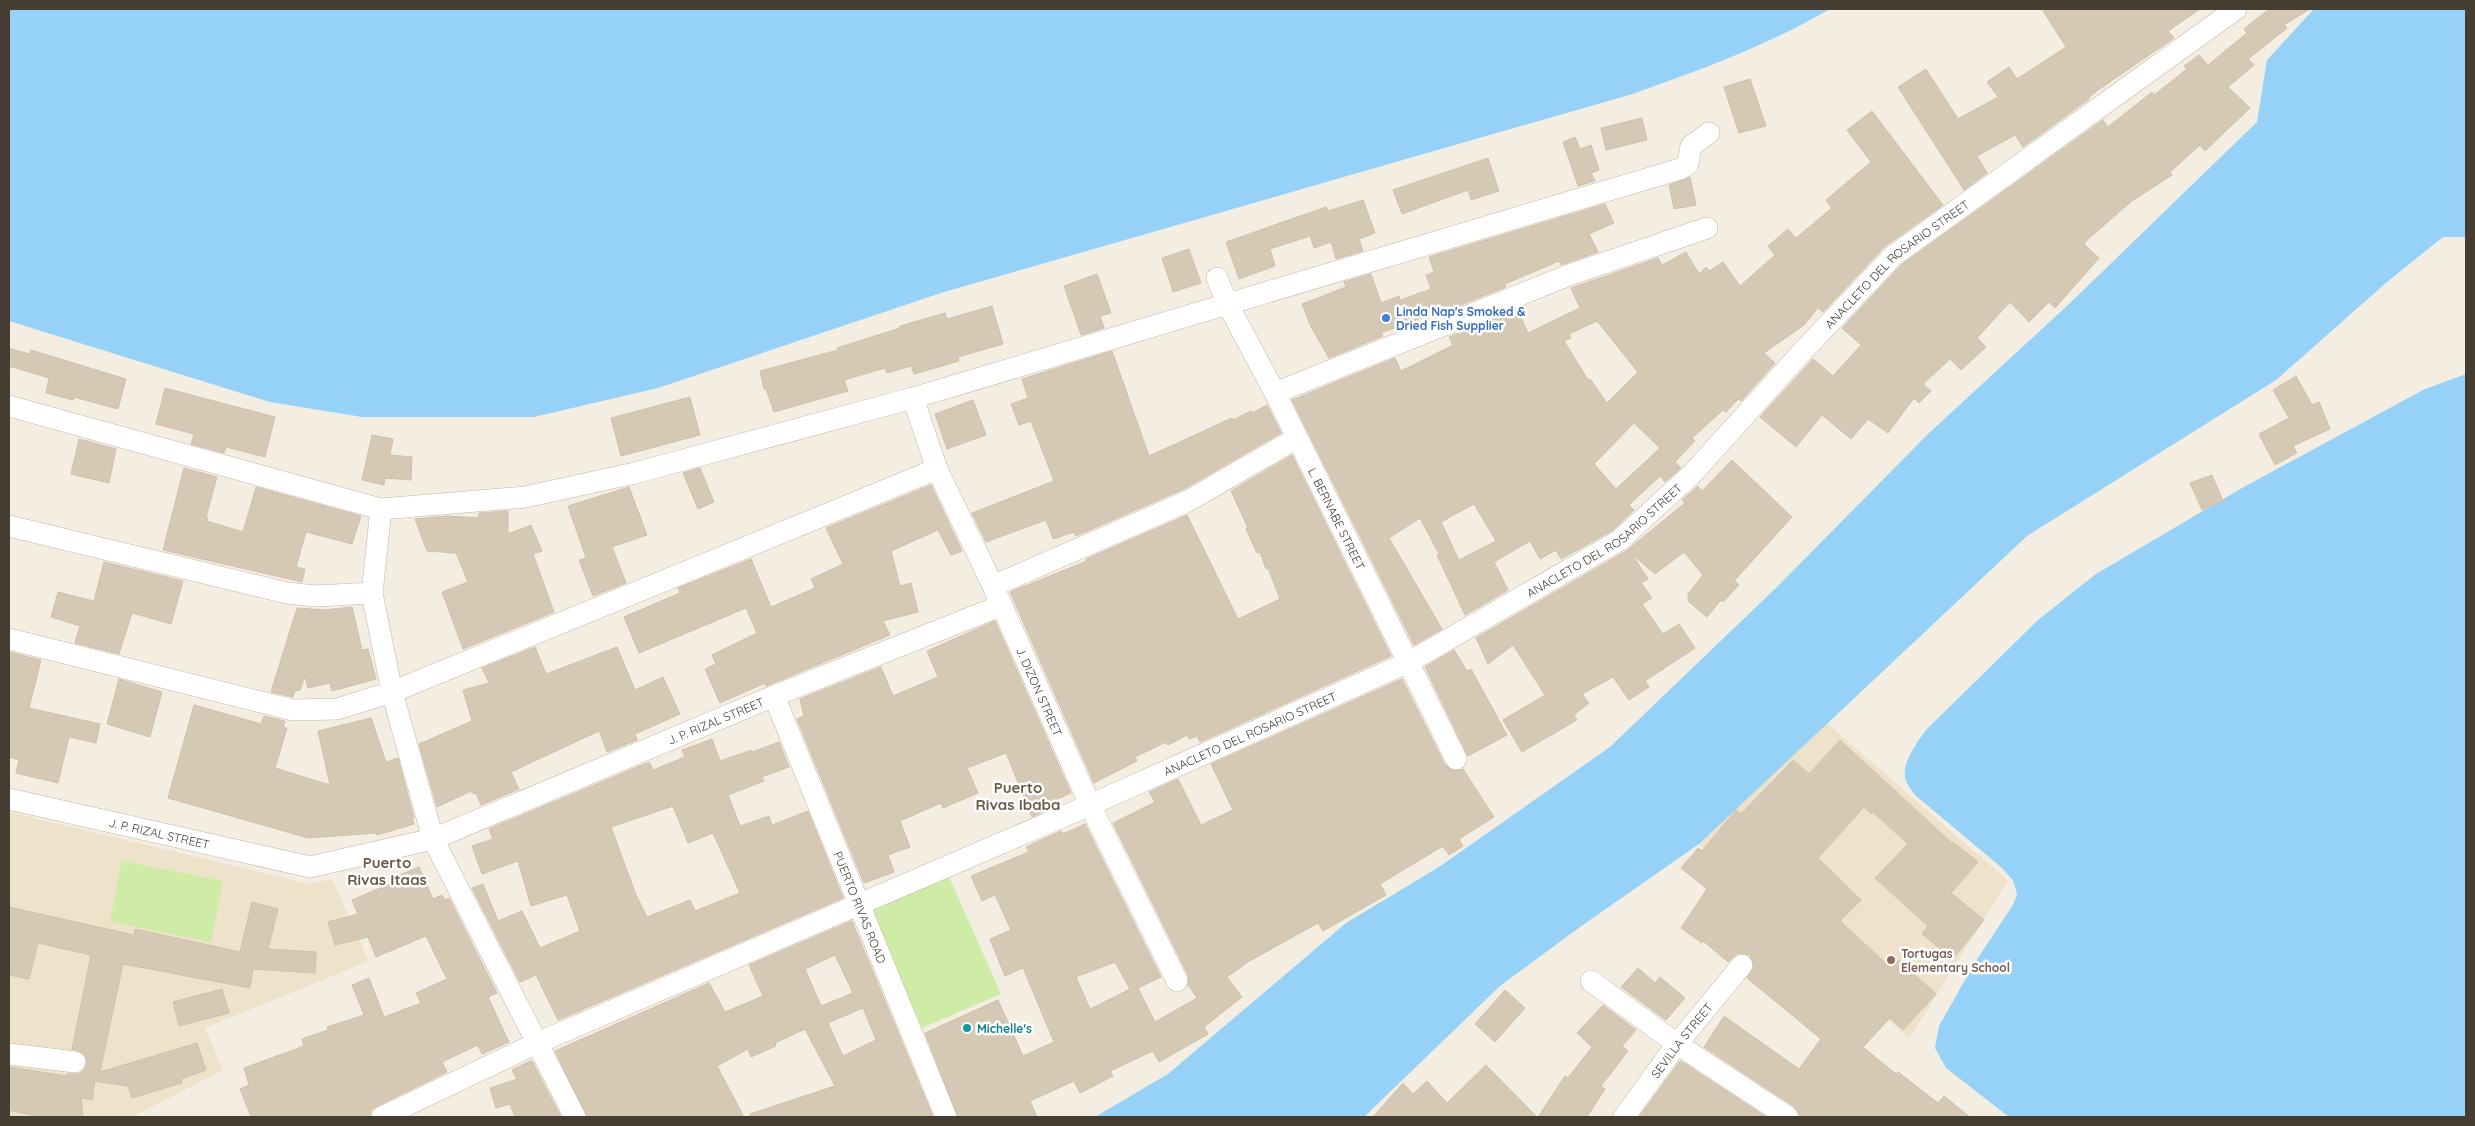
<svg xmlns="http://www.w3.org/2000/svg" width="2475" height="1126" viewBox="0 0 2475 1126" font-family="Quicksand,sans-serif">
  <style>
    .education { fill: #eee3ca }
    .green { fill: #ceeca5 }
    .water { fill: #96d2f8 }
    .building { fill: #d5c9b6; stroke: #d1c0a9; fill-rule: evenodd }
    .lines { fill: none; stroke-linecap: round; stroke-linejoin: round }
    .minor-casing { stroke: #c2b8a7; stroke-width: 22 }
    .minor { stroke: #fff; stroke-width: 21 }
    .shop-dot { fill: #3f7fe0; stroke: #fff; stroke-width: 2 }
    .education-dot { fill: #8d6e63; stroke: #fff; stroke-width: 2 }
    .culture-dot { fill: #0f9aa8; stroke: #fff; stroke-width: 2 }
    .labels { text-anchor: middle; dominant-baseline: central; stroke-width: 5; stroke-linejoin: round; paint-order: stroke }
    .street-label { font-size: 12px; fill: #453d32; stroke: #fff }
    .shop-label { font-size: 12px; font-weight: bold; fill: #366cbe; stroke: #fff; text-anchor: start }
    .education-label { font-size: 12px; font-weight: bold; fill: #785e54; stroke: #fff; text-anchor: start }
    .culture-label { font-size: 12px; font-weight: bold; fill: #0d838f; stroke: #fff; text-anchor: start }
    .quarter-label { font-size: 15px; font-weight: bold; fill: #695b48; stroke: #fff }
  </style>
  <rect width="100%" height="100%" fill="#f3ede2"/>
  <!-- education -->
  <g class="education">
    <polygon points="1827,723 2008,881 1909,1039 1699,844"/>
    <polygon points="9,812 309,884 332,879 369,961 205,1028 223,1070 132,1117 9,1117"/>
  </g>
  <!-- green -->
  <g class="green">
    <polygon points="122,861 223,881 211,942 110,922"/>
    <polygon points="946,870 1001,994 922,1028 867,904"/>
  </g>
  <!-- water -->
  <g class="water">
    <path d="M9,9H1830C1766,46 1699,71 1629,95L944,292L658,388L534,417H362L270,402L9,321Z"/>
    <polygon points="2314,9 2466,9 2466,237 2443,237 2387,282 2276,380 2027,536 1699,844 1580,927 1500,986 1364,1117 1095,1117 1168,1074 1346,923 1439,867 1610,747 1778,586 1928,434 2068,305 2257,122 2267,60"/>
    <path d="M2466,374V1117H2009L1946,1068L1935,1048L1939,1026L1974,964L2013,905L2017,894L2013,880L2002,868L1915,795C1912,791 1908,786 1906,781C1900,764 1917,743 1926,730L2038,620L2096,574L2242,488L2423,390Z"/>
  </g>
  <!-- building -->
  <g class="building">
    <polygon points="2042,9 2200,9 2168,31 2174,38 2098,90 2088,98 2089,99 2023,147 2015,135 1977,156 1987,173 1964,190 1898,87 1926,69 1958,119 1998,97 1987,82 2009,67 2017,79 2066,47"/>
    <polygon points="2269,9 2310,9 2284,25 2287,28 2248,59 2254,65 2228,87 2250,108 2205,151 2200,145 2170,172 2172,175 2132,201 2088,239 2084,244 2099,258 2055,308 2049,302 2029,322 2010,302 1977,338 1986,347 1961,370 1950,359 1923,384 1931,391 1919,403 1914,398 1888,433 1868,419 1851,439 1822,415 1796,447 1760,417 1813,359 1833,376 1861,345 1842,328 1901,265 2103,120 2108,127 2152,92 2154,95 2187,69 2184,66 2199,55 2208,65 2247,33 2244,29"/>
    <polygon points="1750,79 1766,126 1739,133 1724,87"/>
    <path d="M1872,111L1943,205L1884,247L1823,312L1818,308L1804,325L1764,353L1775,363L1741,401L1738,399L1726,412L1723,410L1692,438L1695,441L1675,462L1681,468L1665,482L1660,476L1629,505L1634,510L1613,530L1561,559L1556,550L1540,559L1530,541L1494,562L1508,590L1465,615L1437,555L1439,554L1420,518L1389,538L1442,629L1414,645L1292,400L1395,358L1401,371L1453,345L1449,337L1517,309L1528,333L1580,308L1571,288L1658,258L1662,265L1686,252L1699,274L1706,267L1709,271L1723,262L1740,286L1775,255L1768,246L1788,229L1796,238L1832,208L1826,200L1871,162L1847,130ZM1597,321L1638,372L1607,403L1590,379L1588,380L1564,341L1571,338L1569,334ZM1634,423L1660,448L1616,489L1594,464ZM1474,504L1496,541L1459,560L1441,522Z"/>
    <polygon points="1642,118 1647,140 1606,150 1601,128"/>
    <polygon points="1575,137 1580,149 1591,145 1599,170 1591,173 1595,181 1578,186 1563,142"/>
    <polygon points="1488,158 1499,191 1471,200 1468,190 1402,214 1393,190"/>
    <polygon points="1690,177 1696,205 1674,209 1669,185"/>
    <polygon points="1363,200 1375,233 1359,239 1363,251 1336,259 1331,242 1314,248 1310,236 1270,249 1275,266 1239,279 1226,242 1326,207 1328,211"/>
    <polygon points="1605,204 1614,223 1589,234 1598,252 1561,265 1559,261 1505,284 1506,287 1438,314 1437,312 1381,333 1383,336 1329,358 1311,327 1302,304 1346,287 1344,282 1371,274 1381,303 1399,296 1400,300 1431,289 1426,275 1434,272 1429,257"/>
    <polygon points="1189,249 1201,283 1173,292 1162,258"/>
    <polygon points="1097,274 1111,313 1100,316 1104,328 1081,335 1064,286"/>
    <polygon points="992,306 1003,344 958,357 959,361 914,374 911,366 887,373 885,368 844,380 848,391 774,412 766,389 764,389 760,371 838,350 837,348 900,328 900,326 945,313 947,319"/>
    <polygon points="9,348 29,354 31,350 126,379 118,409 74,397 73,400 46,393 49,378 9,366"/>
    <polygon points="1112,351 1149,456 1232,418 1233,420 1251,411 1252,413 1267,405 1281,433 1184,489 1076,536 1074,532 1053,539 1046,520 986,542 972,513 1054,481 1031,421 1019,425 1011,404 1028,398 1022,379"/>
    <polygon points="2296,376 2312,405 2319,402 2330,429 2293,446 2297,453 2275,465 2259,434 2289,418 2273,390"/>
    <polygon points="165,388 275,417 265,457 226,447 224,453 191,444 194,434 156,424"/>
    <polygon points="690,397 700,435 621,456 611,418"/>
    <polygon points="973,400 986,435 947,449 935,414"/>
    <polygon points="372,435 393,439 390,455 412,457 411,480 385,478 384,485 362,480"/>
    <polygon points="79,439 116,449 109,483 71,474"/>
    <polygon points="1292,455 1391,656 1200,742 1197,736 1189,739 1187,735 1168,745 1166,742 1135,757 1137,761 1094,783 1010,592 1087,561 1086,559 1187,515 1238,619 1280,599 1268,568 1266,569 1260,552 1257,553 1246,529 1248,528 1231,491"/>
    <polygon points="1732,460 1792,517 1734,581 1739,585 1723,602 1721,600 1707,617 1688,601 1688,594 1703,575 1684,552 1655,574 1632,554 1648,579 1641,583 1652,598 1642,604 1663,634 1679,624 1695,648 1645,681 1649,687 1629,700 1613,677 1582,694 1589,703 1574,715 1577,720 1522,752 1503,720 1545,695 1513,645 1488,664 1476,638 1626,551 1685,503 1682,500 1698,486 1702,491"/>
    <polygon points="184,468 217,477 206,517 208,517 207,521 243,532 256,487 361,516 352,544 306,532 296,567 305,569 302,582 163,550"/>
    <polygon points="700,468 714,502 698,509 683,473"/>
    <polygon points="2212,475 2223,501 2202,510 2190,483"/>
    <polygon points="931,485 962,551 951,555 938,530 891,551 900,586 911,583 918,612 883,621 890,635 766,686 765,683 720,703 705,669 716,664 712,655 757,633 746,608 639,653 624,617 680,593 678,588 751,559 771,607 815,588 811,579 843,564 826,528"/>
    <polygon points="629,487 647,535 612,547 626,583 593,596 579,560 586,558 568,506"/>
    <polygon points="508,511 508,534 531,525 542,551 533,554 554,612 463,649 442,592 468,582 456,553 427,551 415,519 448,516 479,518 479,513"/>
    <polygon points="104,562 183,581 171,624 132,613 119,654 75,643 80,626 51,617 58,592 94,601"/>
    <polygon points="352,607 362,650 368,649 376,679 332,691 330,683 308,688 305,676 300,690 295,691 293,697 271,692 297,608 324,610"/>
    <polygon points="995,621 1071,793 1049,803 1051,808 1032,817 1006,753 967,768 978,793 943,808 941,803 900,821 910,847 888,855 894,872 864,883 797,719 804,716 800,699 881,667 893,696 938,677 927,651"/>
    <polygon points="535,647 546,674 617,647 635,690 663,677 680,714 635,734 637,740 607,752 599,731 511,772 519,789 481,805 476,793 473,794 471,791 437,807 419,744 472,721 463,690 489,683 482,668"/>
    <polygon points="1454,650 1467,671 1471,669 1507,735 1468,756 1425,667"/>
    <polygon points="9,652 41,660 29,708 100,724 96,743 69,737 58,783 16,773 19,760 9,757"/>
    <polygon points="119,679 162,692 150,737 107,724"/>
    <path d="M1402,679L1445,765L1455,771L1463,769L1494,817L1459,839L1463,846L1449,855L1443,846L1380,884L1386,895L1323,931L1318,923L1248,962L1227,977L1242,997L1204,1027L1208,1034L1159,1062L1153,1051L1110,1071L1113,1076L1080,1093L1074,1081L1030,1101L1037,1117H958L925,1033L998,1000L1023,1056L1054,1042L1023,968L1005,976L990,939L1011,930L995,895L982,901L971,876L1029,852L1026,847L1041,840L1061,831L1063,834L1085,824L1161,977L1138,988L1155,1022L1197,998L1188,985V975L1113,823L1155,802L1149,792L1178,779L1201,825L1233,810L1211,764ZM1115,962L1130,989L1090,1009L1076,977Z"/>
    <polygon points="194,705 261,724 264,716 285,721 283,727 287,728 275,768 330,785 318,731 371,718 386,762 398,758 414,818 412,818 414,824 377,835 376,833 308,838 168,798"/>
    <path d="M712,739L720,761L752,750V752L779,742L789,767L762,777L764,781L728,795L740,826L769,816L772,825L808,811L843,898L558,1020L536,975L520,982L472,888L483,884L498,921L522,911L540,948L580,931L567,895L531,906L518,861L482,874L472,846L493,839L489,829L647,763H650L653,770L685,757L682,750ZM673,806L688,843L713,833L740,893L695,911L690,900L647,917L636,895L611,827Z"/>
    <polygon points="1840,740 1952,843 1953,842 1978,862 1951,893 1984,920 1953,959 1922,934 1928,926 1875,878 1908,844 1873,812 1871,814 1864,807 1818,858 1861,900 1840,921 1891,968 1899,960 1936,994 1903,1030 1890,1018 1863,1047 1896,1074 1898,1072 1938,1103 1944,1096 1970,1117 1800,1117 1795,1107 1704,1047 1724,1016 1799,1069 1821,1039 1747,978 1754,967 1750,955 1738,953 1728,962 1703,941 1702,943 1681,928 1707,889 1681,868 1698,848 1702,851 1736,810 1741,814 1793,760 1809,774"/>
    <polygon points="419,867 433,899 442,895 445,900 449,898 497,993 488,997 509,1042 482,1054 478,1045 442,1062 447,1072 377,1106 371,1110 370,1117 251,1117 240,1089 249,1085 244,1068 304,1046 302,1039 328,1030 327,1027 364,1015 352,985 369,978 384,1017 421,1003 416,993 447,979 426,936 376,957 368,937 335,945 328,922 358,914 352,900 392,883 390,879"/>
    <polygon points="252,902 278,909 268,949 316,952 315,973 253,969 250,988 123,964 100,1072 197,1043 206,1070 181,1079 182,1083 132,1098 128,1086 95,1081 92,1100 81,1098 83,1117 40,1117 9,1110 9,1067 66,1076 67,1074 79,1074 85,1069 86,1057 82,1052 72,1049 91,955 38,943 29,979 9,975 9,907 134,935 135,929 240,952"/>
    <path d="M852,921L933,1117H751L750,1114L835,1086L805,1029L775,1043L776,1046L751,1057L748,1049L717,1066L744,1117H587L555,1051L709,983L725,1012L763,996L749,965ZM835,955L853,993L821,1006L805,969ZM863,1008L876,1040L843,1056L828,1023Z"/>
    <polygon points="1638,968 1655,983 1660,977 1685,998 1666,1020 1621,987"/>
    <polygon points="222,989 229,1013 179,1026 173,1002"/>
    <polygon points="1505,990 1525,1008 1495,1042 1475,1024"/>
    <polygon points="1603,1005 1636,1030 1622,1046 1628,1051 1601,1086 1605,1089 1587,1117 1538,1117 1565,1076 1568,1078 1592,1047 1577,1033"/>
    <polygon points="530,1061 532,1061 561,1117 515,1117 510,1104 496,1108 490,1088 517,1079 512,1070"/>
    <polygon points="1680,1061 1688,1066 1766,1117 1639,1117"/>
    <polygon points="1486,1065 1537,1117 1373,1117 1403,1083 1413,1094 1427,1081 1447,1103"/>
  </g>
  <g class="lines">
    <defs>
      <g id="minor">
        <path id="s1" d="M1217,278L1227,303L1275,393L1456,759"/>
        <polyline points="1275,393 1569,275 1707,228"/>
        <path id="s2" d="M913,398L937,469L993,586L1090,805L1177,981"/>
        <polyline points="9,406 381,509 525,497 635,473 913,398 1680,169 1688,164 1691,146 1709,133"/>
        <polyline points="9,526 287,593 315,596 372,593"/>
        <polyline points="993,586 1188,501 1297,438"/>
        <polyline points="9,639 293,710 337,709 392,692 372,593 381,509"/>
        <path id="s3" d="M774,696L946,1117"/>
        <path id="s4" d="M9,799L310,867L433,839L774,696L1000,606"/>
        <polyline points="1591,981 1677,1044 1788,1117"/>
        <polyline points="9,1054 75,1062"/>
        <path id="s5" d="M382,1117L537,1043L1090,805L1409,662L1620,540L1691,475L1802,352L1893,256L2236,9"/>
        <polyline points="575,1117 433,839 392,692 937,469"/>
        <path id="s6" d="M1624,1117L1677,1044L1742,965"/>
      </g>
    </defs>
    <!-- minor casing -->
    <use href="#minor" class="minor-casing"/>
    <!-- minor -->
    <use href="#minor" class="minor"/>
  </g>
  <!-- markers -->
  <circle class="shop-dot" cx="1386" cy="318" r="5"/>
  <circle class="education-dot" cx="1891" cy="960" r="5"/>
  <circle class="culture-dot" cx="967" cy="1028" r="5"/>
  <g class="labels">
    <!-- street labels -->
    <g class="street-label">
      <text stroke="none"><textPath href="#s5" startOffset="1759">ANACLETO DEL ROSARIO STREET</textPath></text>
      <text stroke="none"><textPath href="#s1" startOffset="269">L. BERNABE STREET</textPath></text>
      <text stroke="none"><textPath href="#s5" startOffset="1354">ANACLETO DEL ROSARIO STREET</textPath></text>
      <text stroke="none"><textPath href="#s2" startOffset="320">J. DIZON STREET</textPath></text>
      <text stroke="none"><textPath href="#s4" startOffset="741">J. P. RIZAL STREET</textPath></text>
      <text stroke="none"><textPath href="#s5" startOffset="949">ANACLETO DEL ROSARIO STREET</textPath></text>
      <text stroke="none"><textPath href="#s4" startOffset="154">J. P. RIZAL STREET</textPath></text>
      <text stroke="none"><textPath href="#s3" startOffset="228">PUERTO RIVAS ROAD</textPath></text>
      <text stroke="none"><textPath href="#s6" startOffset="96">SEVILLA STREET</textPath></text>
    </g>
    <!-- shop labels -->
    <g class="shop-label">
      <text x="1396" y="311">Linda Nap's Smoked &amp;<tspan x="1396" dy="14">Dried Fish Supplier</tspan></text>
    </g>
    <!-- education labels -->
    <g class="education-label">
      <text x="1901" y="953">Tortugas<tspan x="1901" dy="14">Elementary School</tspan></text>
    </g>
    <!-- culture labels -->
    <g class="culture-label">
      <text x="977" y="1028">Michelle's</text>
    </g>
    <!-- quarter labels -->
    <g class="quarter-label">
      <text x="1018" y="787">Puerto<tspan x="1018" dy="17">Rivas Ibaba</tspan></text>
      <text x="387" y="862">Puerto<tspan x="387" dy="17">Rivas Itaas</tspan></text>
    </g>
  </g>
  <!-- border -->
  <rect width="2475" height="1126" fill="none" stroke="#453d32" stroke-width="20"/>
</svg>
